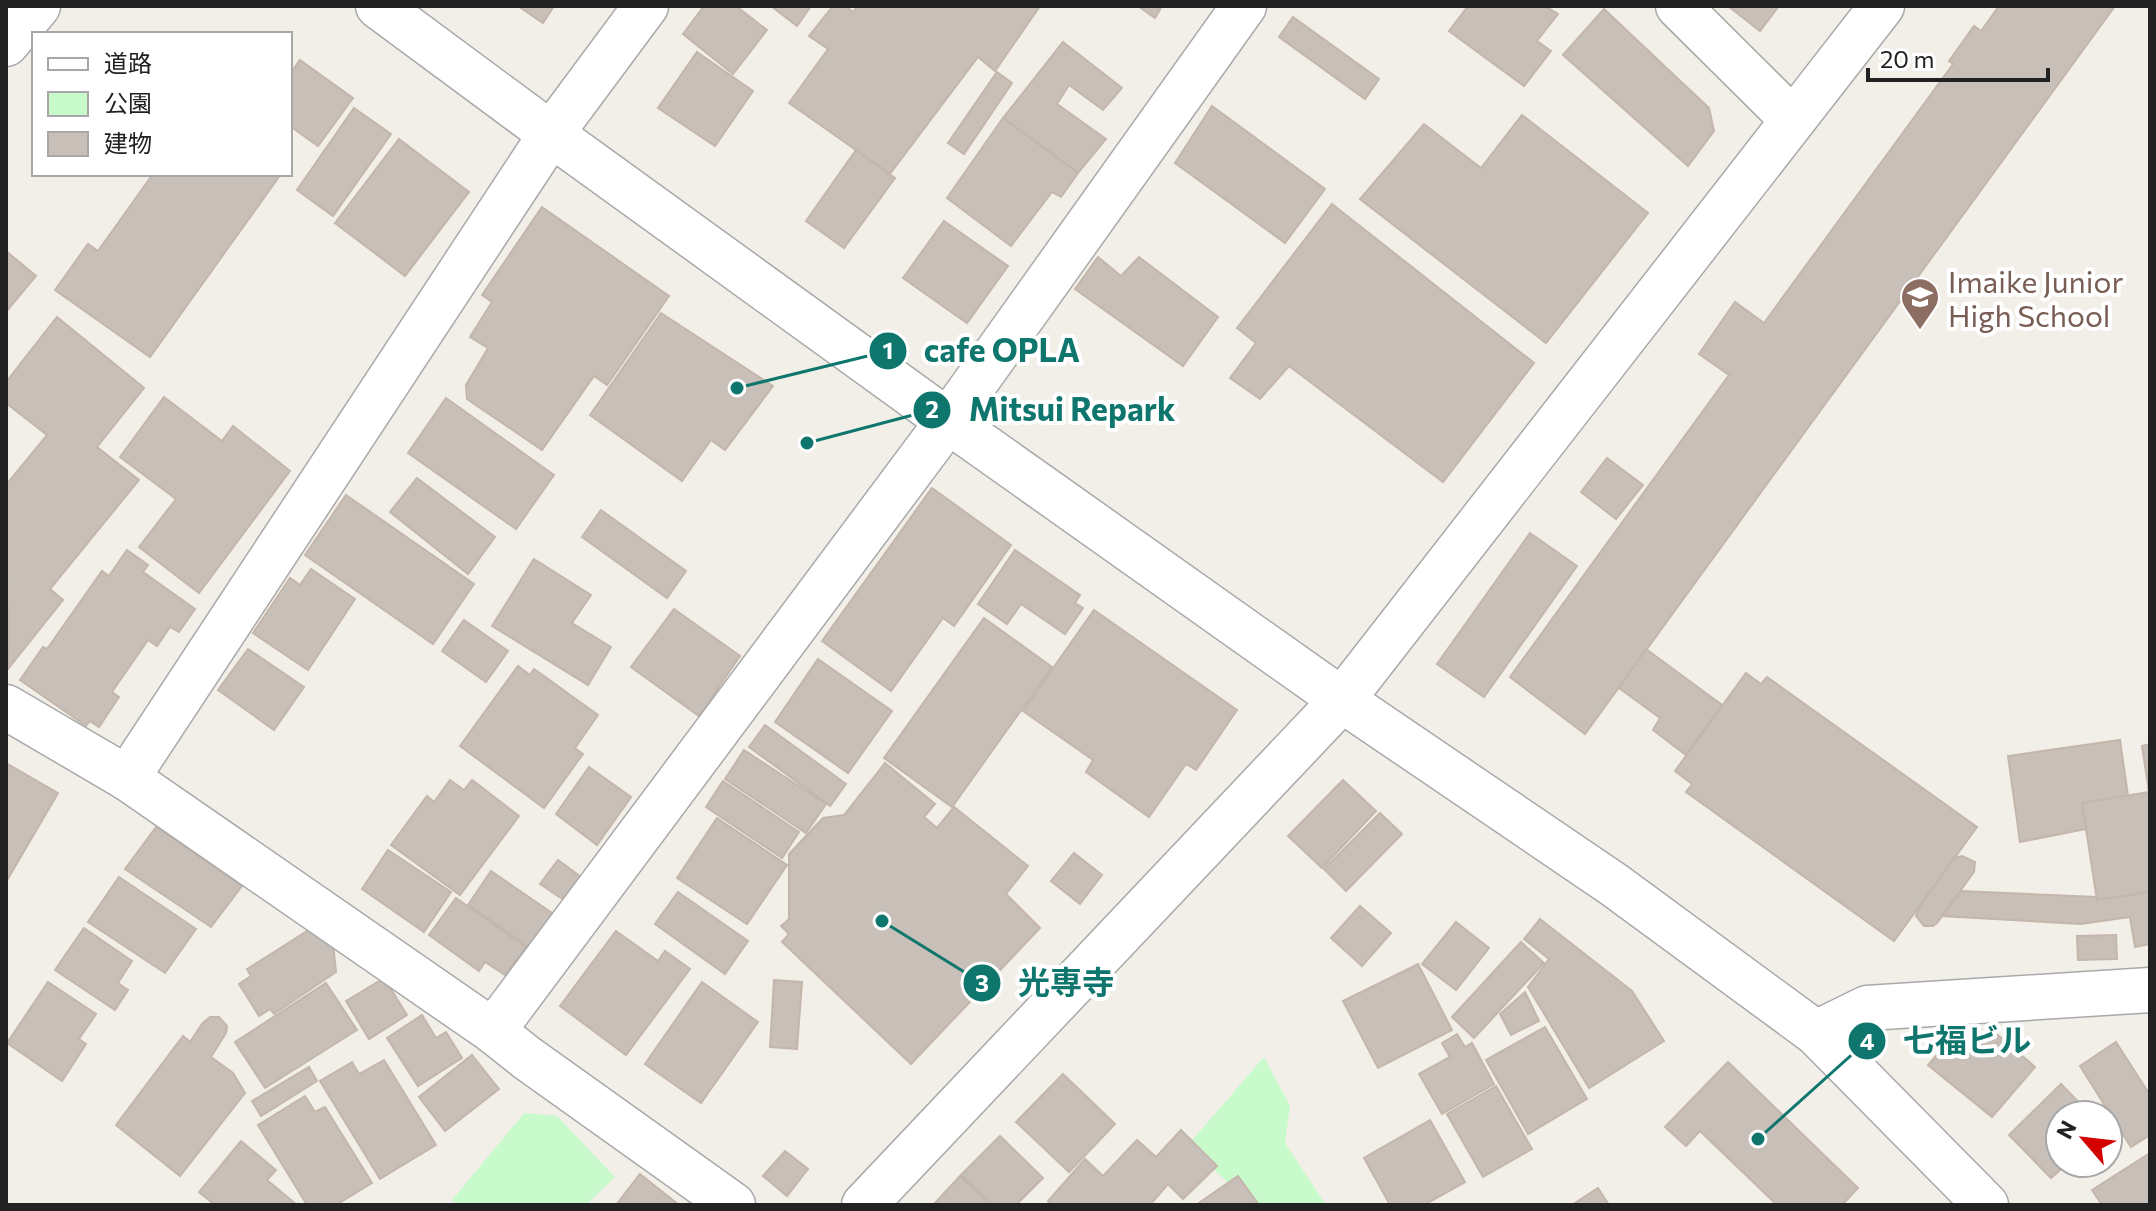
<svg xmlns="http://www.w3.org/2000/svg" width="2156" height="1211" viewBox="0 0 2156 1211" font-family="Commissioner,'Noto Sans JP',sans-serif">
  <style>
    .park { fill: #c8facc }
    .building { fill: #c7bfb8; stroke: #c4b6ab; stroke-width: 2 }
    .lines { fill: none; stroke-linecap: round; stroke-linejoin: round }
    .minor-casing { stroke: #a9a9a9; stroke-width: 47 }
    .minor { stroke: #fff; stroke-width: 44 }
    .labels { text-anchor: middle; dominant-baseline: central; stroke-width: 8; stroke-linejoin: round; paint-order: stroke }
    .education-label { font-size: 30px; fill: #785e54; stroke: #fff; text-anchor: start }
    .leader { fill: none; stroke: #0f766e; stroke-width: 3 }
    .callout-dot { fill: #0f766e; stroke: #fff; stroke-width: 3 }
    .mark-label { font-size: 24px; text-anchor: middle; font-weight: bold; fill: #fff }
    .callout-label { font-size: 32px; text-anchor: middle; font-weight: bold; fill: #0f766e; stroke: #fff; stroke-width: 8; stroke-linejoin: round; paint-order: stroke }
  </style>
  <rect width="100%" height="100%" fill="#f2efe9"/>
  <!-- park -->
  <g class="park">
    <polygon points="1264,1057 1290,1106 1285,1143 1326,1205 1248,1205 1242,1196 1188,1145"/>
    <polygon points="524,1113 557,1116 615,1177 586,1205 458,1205 452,1200"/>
  </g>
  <!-- building -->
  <g class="building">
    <polygon points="518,6 554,6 543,23"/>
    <polygon points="704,6 736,6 767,30 733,74 683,34"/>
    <polygon points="771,6 811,6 797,26"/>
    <polygon points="833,6 845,6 853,12 858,6 1040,6 995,71 978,57 890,174 789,103 828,49 809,36"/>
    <polygon points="1138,6 1162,6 1155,18"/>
    <polygon points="1468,6 1545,6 1558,14 1537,41 1551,51 1524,86 1449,31"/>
    <polygon points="1728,6 1779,6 1760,31"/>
    <polygon points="1999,6 2115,6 1585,734 1510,677 1729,375 1699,354 1735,302 1764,323 1953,64 1949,61 1974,26 1981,31"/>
    <polygon points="1604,9 1709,108 1714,131 1688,166 1563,55"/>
    <polygon points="1293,17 1379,79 1365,99 1279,37"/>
    <polygon points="1063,42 1122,88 1103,110 1069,85 1057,104 1106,139 1078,173 1003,118"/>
    <polygon points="697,52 753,91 715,146 658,108"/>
    <polygon points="300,60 353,98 318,146 290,126 290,74"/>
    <polygon points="997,72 1012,83 964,154 948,143"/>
    <polygon points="1212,106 1325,189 1285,243 1175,163"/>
    <polygon points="354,108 391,134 333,216 297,190"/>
    <polygon points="1522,115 1648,213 1546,343 1360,199 1424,124 1481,168"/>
    <polygon points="1003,118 1078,173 1061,197 1052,192 1011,246 947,198"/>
    <polygon points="399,139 469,192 405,276 335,223"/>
    <polygon points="856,150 895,178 844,248 806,221"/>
    <polygon points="153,174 281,174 150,357 55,290 88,244 98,251"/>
    <polygon points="1332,204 1534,363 1443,482 1289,366 1260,399 1230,378 1256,343 1237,328"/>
    <polygon points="542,207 669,296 607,385 594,376 542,450 467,399 466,385 488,348 470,337 492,302 482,295"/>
    <polygon points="944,221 1008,266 967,323 903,278"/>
    <polygon points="6,251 36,276 6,312"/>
    <polygon points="1098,257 1121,276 1139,257 1218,317 1183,366 1075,289"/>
    <polygon points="661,313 773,386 725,450 711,440 682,481 590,415"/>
    <polygon points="57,317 144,388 97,447 139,480 50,589 63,600 8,669 6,485 47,435 6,403 6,382"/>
    <polygon points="164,397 222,441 233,426 290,471 199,593 139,547 176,499 120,457"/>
    <polygon points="446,398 554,475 516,529 408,453"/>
    <polygon points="1607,458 1643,485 1616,519 1581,492"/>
    <polygon points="417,478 495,537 468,574 390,512"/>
    <polygon points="932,488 1011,545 954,626 943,618 891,691 822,641"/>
    <polygon points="346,495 474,584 433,644 305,555"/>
    <polygon points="601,510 686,571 667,598 582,537"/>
    <polygon points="1530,533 1577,566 1484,697 1437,664"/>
    <polygon points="127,550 148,565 143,572 195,609 179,632 170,627 157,646 148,640 112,692 119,697 99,727 90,721 86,726 20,680 43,647 47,649 102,571 109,576"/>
    <polygon points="1015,550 1080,595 1075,603 1083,608 1065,634 1021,604 1007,624 978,604"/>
    <polygon points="534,559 591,595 572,623 611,647 588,685 492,626"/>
    <polygon points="311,569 355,599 308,670 253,633 290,578 300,585"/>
    <polygon points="674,609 740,656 699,716 631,667"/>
    <polygon points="1094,610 1237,710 1196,770 1186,764 1149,817 1086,772 1093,760 1023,711"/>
    <polygon points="984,618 1052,667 952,807 884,758"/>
    <polygon points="464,620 508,651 486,682 442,651"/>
    <polygon points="248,649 304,687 274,730 218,690"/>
    <polygon points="1646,649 1722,705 1686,755 1653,730 1660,718 1619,688"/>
    <polygon points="818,659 892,711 848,773 775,722"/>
    <polygon points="518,666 530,675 534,669 598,715 575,748 583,754 544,808 460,746"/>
    <polygon points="1746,673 1761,684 1767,677 1977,827 1894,941 1686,792 1692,784 1675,771"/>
    <polygon points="765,725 846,784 830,806 749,747"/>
    <polygon points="2120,740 2128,796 2082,803 2086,829 2020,842 2008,756"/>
    <polygon points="2150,744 2150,892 2097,900 2082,803 2149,792 2142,746"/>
    <polygon points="744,750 826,804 806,833 725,779"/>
    <polygon points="6,763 58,793 6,882"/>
    <polygon points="885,763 935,804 924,817 937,828 954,807 1028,866 1006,894 1040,928 911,1064 782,942 789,934 781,926 789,919 789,854 823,818 844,815"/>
    <polygon points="589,767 631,797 597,845 556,814"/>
    <polygon points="450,780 464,790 472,780 519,816 460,895 391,845 427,796 434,802"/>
    <polygon points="1343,780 1376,811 1322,868 1288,836"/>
    <polygon points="723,781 799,832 782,858 706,807"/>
    <polygon points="1380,813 1402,834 1346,891 1324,869"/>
    <polygon points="717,818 787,865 747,924 677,878"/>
    <polygon points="156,827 242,886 211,927 125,869"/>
    <polygon points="388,850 451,892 424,932 362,889"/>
    <polygon points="1074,853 1102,875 1080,904 1051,881"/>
    <polygon points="1962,856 1975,862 1974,872 1937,923 1933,926 1924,926 1916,916 1918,909 1954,858"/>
    <polygon points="558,860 581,877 564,900 540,884"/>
    <polygon points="491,871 552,913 529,947 468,905"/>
    <polygon points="119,877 196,929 165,973 88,922"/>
    <polygon points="1961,891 2097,897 2097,900 2150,892 2150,944 2135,947 2130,917 2081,924 1942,916"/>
    <polygon points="678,892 748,941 725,974 655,924"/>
    <polygon points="456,898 526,947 505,975 485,962 479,971 429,935"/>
    <polygon points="1360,906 1391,933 1362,966 1331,938"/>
    <polygon points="1540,919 1632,991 1664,1041 1589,1088 1528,987 1549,959 1524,939"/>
    <polygon points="1456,922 1489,948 1456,990 1422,964"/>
    <polygon points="84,928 132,961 118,983 128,990 115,1010 55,970"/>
    <polygon points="312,928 333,943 336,972 274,1014 270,1009 259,1016 239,984 251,976 247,969"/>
    <polygon points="616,931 658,961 665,951 690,969 626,1055 560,1006"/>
    <polygon points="2116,935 2117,959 2078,960 2077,936"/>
    <polygon points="1521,942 1544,963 1474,1038 1452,1017"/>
    <polygon points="1418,964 1452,1030 1378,1068 1343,1001"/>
    <polygon points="384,978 407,1015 369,1039 346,1001"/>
    <polygon points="774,980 802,982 797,1049 770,1047"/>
    <polygon points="48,982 96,1014 79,1039 86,1044 62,1081 7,1043"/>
    <polygon points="702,982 758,1022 701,1103 645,1064"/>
    <polygon points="326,983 357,1030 265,1088 235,1042"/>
    <polygon points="1525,992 1539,1021 1511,1035 1500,1014"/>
    <polygon points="422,1015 436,1038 446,1032 462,1058 418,1086 387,1038"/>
    <polygon points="210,1017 219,1017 227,1026 226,1033 211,1057 233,1073 245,1093 180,1176 116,1125 183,1036 190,1042 202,1024"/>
    <polygon points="1545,1027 1587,1099 1528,1134 1486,1060"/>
    <polygon points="1993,1031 2035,1067 1992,1117 1928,1065 1953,1036 1974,1053"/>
    <polygon points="1457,1034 1465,1047 1472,1043 1494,1084 1442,1114 1419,1074 1450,1057 1442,1043"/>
    <polygon points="2116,1042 2150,1095 2150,1135 2131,1147 2080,1066"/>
    <polygon points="472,1055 499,1089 445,1131 419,1097"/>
    <polygon points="384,1060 436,1145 380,1179 320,1081 352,1062 359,1074"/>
    <polygon points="1728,1062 1858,1188 1842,1205 1777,1205 1700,1131 1686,1146 1665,1127"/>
    <polygon points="309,1067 317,1081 261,1116 252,1101"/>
    <polygon points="1063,1074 1115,1124 1069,1172 1016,1122"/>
    <polygon points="2061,1084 2091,1115 2060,1115 2060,1163 2068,1163 2051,1178 2009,1135"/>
    <polygon points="1496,1086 1532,1149 1483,1177 1447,1114"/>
    <polygon points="305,1096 315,1112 325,1107 372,1183 336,1205 307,1205 258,1125"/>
    <polygon points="1430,1120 1465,1182 1424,1205 1390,1205 1364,1158"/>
    <polygon points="1181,1130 1217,1166 1183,1199 1168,1184 1150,1205 1053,1205 1048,1201 1085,1159 1103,1176 1137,1140 1156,1157"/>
    <polygon points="1000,1136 1043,1178 1016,1205 993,1205 961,1175"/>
    <polygon points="241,1141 276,1170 267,1180 297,1205 215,1205 199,1192"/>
    <polygon points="785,1151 808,1169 787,1196 763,1176"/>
    <polygon points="2150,1153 2150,1205 2102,1205 2092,1190"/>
    <polygon points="640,1174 679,1205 616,1205"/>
    <polygon points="960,1176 990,1205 934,1204"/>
    <polygon points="1238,1176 1259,1205 1196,1205"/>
    <polygon points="1598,1188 1609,1205 1572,1205"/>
  </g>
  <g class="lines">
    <defs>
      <g id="minor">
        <polyline points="378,6 551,134 948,421 1342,700 1613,884 1816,1033 1986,1205"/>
        <polyline points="1678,6 1793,120"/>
        <polyline points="6,44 38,6"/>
        <polyline points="6,707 127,778 493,1031 527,1058 733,1205"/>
        <polyline points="127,778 551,134 646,6"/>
        <polyline points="493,1031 948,421 1244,6"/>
        <polyline points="1816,1033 1867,1008 2150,990"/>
        <polyline points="864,1205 1342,700 1882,6"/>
      </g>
    </defs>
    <!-- minor casing -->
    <use href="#minor" class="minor-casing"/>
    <!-- minor -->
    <use href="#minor" class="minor"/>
  </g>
  <!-- icons -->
  <defs>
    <symbol id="school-pin" viewBox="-11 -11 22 30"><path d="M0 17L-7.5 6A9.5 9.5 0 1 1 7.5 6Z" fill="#8d6e63" stroke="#fff"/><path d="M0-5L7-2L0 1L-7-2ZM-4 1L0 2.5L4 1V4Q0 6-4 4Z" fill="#fff"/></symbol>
  </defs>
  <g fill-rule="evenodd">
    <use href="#school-pin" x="1898" y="275" width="44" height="60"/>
  </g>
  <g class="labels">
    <!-- education labels -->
    <g class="education-label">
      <text x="1948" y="280">Imaike Junior<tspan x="1948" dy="34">High School</tspan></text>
    </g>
  </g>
  <!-- callouts -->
  <path class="leader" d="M737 388L888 351M807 443L932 410M882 921L982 983M1758 1139L1867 1041"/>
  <g class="callout-dot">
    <circle cx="737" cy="388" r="8"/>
    <circle cx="807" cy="443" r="8"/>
    <circle cx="882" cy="921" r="8"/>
    <circle cx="1758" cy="1139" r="8"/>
    <circle cx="888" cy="351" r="20"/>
    <circle cx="932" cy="410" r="20"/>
    <circle cx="982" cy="983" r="20"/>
    <circle cx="1867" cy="1041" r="20"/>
  </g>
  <g class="mark-label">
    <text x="888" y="359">1</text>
    <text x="932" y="418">2</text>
    <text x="982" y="992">3</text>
    <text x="1867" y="1050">4</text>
  </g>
  <g class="callout-label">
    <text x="1002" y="362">cafe OPLA</text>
    <text x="1072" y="421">Mitsui Repark</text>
    <text x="1066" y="994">光専寺</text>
    <text x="1967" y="1052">七福ビル</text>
  </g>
  <!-- border -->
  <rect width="2156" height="1211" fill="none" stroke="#222222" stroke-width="16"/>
  <!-- legend -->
  <rect x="32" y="32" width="260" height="144" fill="#ffffff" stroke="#a7a7a7" stroke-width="2"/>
  <rect x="48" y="58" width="40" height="12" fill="#ffffff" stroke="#a7a7a7" stroke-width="2"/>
  <text x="104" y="72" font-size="24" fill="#222222">道路</text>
  <rect x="48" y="92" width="40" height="24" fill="#c8facc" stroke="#a7a7a7" stroke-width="2"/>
  <text x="104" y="112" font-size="24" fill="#222222">公園</text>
  <rect x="48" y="132" width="40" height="24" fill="#c7bfb8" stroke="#a7a7a7" stroke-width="2"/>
  <text x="104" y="152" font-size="24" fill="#222222">建物</text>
  <!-- north arrow -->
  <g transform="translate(2084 1139) rotate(298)"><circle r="38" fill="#ffffff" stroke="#a7a7a7" stroke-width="2"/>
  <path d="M0-6L14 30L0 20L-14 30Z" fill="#d40000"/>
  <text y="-12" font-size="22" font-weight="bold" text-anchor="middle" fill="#222222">N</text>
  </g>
  <!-- scale -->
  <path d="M1868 68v12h180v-12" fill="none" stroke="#222222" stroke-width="4"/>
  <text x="1880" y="68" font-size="24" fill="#222222" stroke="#ffffff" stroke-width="6" paint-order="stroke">20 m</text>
</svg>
